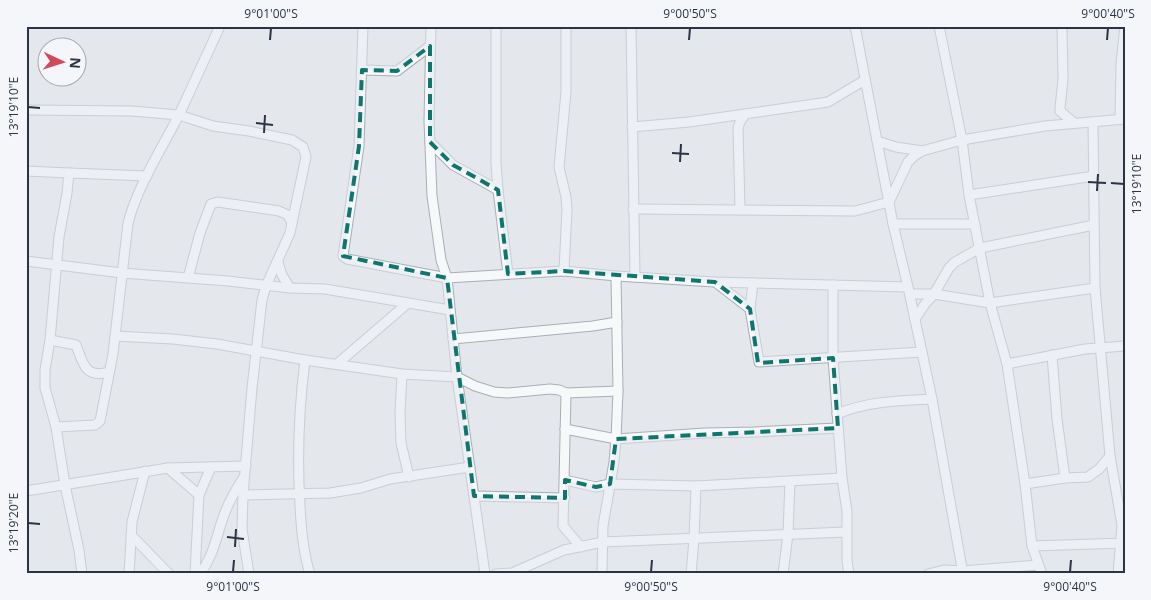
<svg xmlns="http://www.w3.org/2000/svg" width="1151" height="600" viewBox="0 0 1151 600" font-family="'Open Sans',sans-serif">
  <style>
    .lines { fill: none; stroke-linecap: round; stroke-linejoin: round }
    .minor-casing { stroke: #a9aeb7; stroke-width: 11 }
    .minor { stroke: #f7f8fa; stroke-width: 9 }
    .marked { fill: none; stroke: #0f766e; stroke-width: 4; stroke-dasharray: 10 6; stroke-linejoin: round }
    .ticks { fill: none; stroke: #2b3445; stroke-width: 2 }
    .neatline { fill: none; stroke: #2b3445; stroke-width: 2 }
    .ticks-label { font-size: 12px; text-anchor: middle; fill: #2b3445 }
  </style>
  <rect width="100%" height="100%" fill="#e4e7ec"/>
  <g class="lines">
    <defs>
      <g id="minor">
        <polyline points="220,26 179,115 213,126 249,131 292,140 303,147 306,157 292,223"/>
        <polyline points="363,26 359,146 343,256 347,259 447,278 564,271 616,276 715,282 908,287"/>
        <polyline points="431,26 429,121 432,196 441,260 447,278 457,377 485,574"/>
        <polyline points="496,26 496,163 498,190 508,274"/>
        <polyline points="631,26 635,277"/>
        <polyline points="855,26 893,224 908,287 932,399 963,574"/>
        <polyline points="939,26 962,140 969,195 990,303 1007,364 1025,484 1032,546 1042,574"/>
        <polyline points="1062,26 1063,79 1060,108 1060,111 1074,123"/>
        <polyline points="362,70 397,71 430,46"/>
        <path d="M26,110L132,111L179,115C161,150 138,185 128,223L113,354L100,421L95,425L56,427L65,485L79,550L82,574"/>
        <polyline points="1120,119 1121,64 1125,26"/>
        <polyline points="1093,122 1095,288 1110,456 1122,525 1118,574"/>
        <polyline points="632,127 689,122 828,102 865,80"/>
        <polyline points="877,141 896,147 922,151"/>
        <polyline points="430,142 453,165 498,190"/>
        <polyline points="26,171 69,173 67,193 59,237 50,340 45,370 45,388 56,427"/>
        <polyline points="69,173 147,176"/>
        <polyline points="969,195 1094,176"/>
        <polyline points="633,209 855,211 889,202 908,162 914,156 922,151 962,140 1045,126 1125,119"/>
        <polyline points="740,210 738,128 740,122 745,114"/>
        <polyline points="893,224 975,224"/>
        <polyline points="26,261 122,273 228,281 290,288 325,289 450,310"/>
        <polyline points="278,262 282,275 290,288"/>
        <polyline points="564,271 567,209 566,197 559,167 566,92 566,26"/>
        <polyline points="188,278 200,233 211,204 218,202 279,211 288,215 292,223 290,233 266,286 262,300 252,388 243,495 242,529 249,574"/>
        <polyline points="715,282 750,309"/>
        <polyline points="753,283 750,309 759,362 922,352"/>
        <polyline points="833,285 833,358 842,478 847,511 847,561 849,574"/>
        <polyline points="910,294 934,294 990,303 1095,288"/>
        <polyline points="915,319 925,304 934,294 949,268 955,262 980,248 1094,225"/>
        <polyline points="115,336 173,339 217,344 305,360 402,374 457,377 475,386 494,392 507,393 550,389 559,390 566,393 618,391"/>
        <polyline points="453,339 593,326 617,322"/>
        <path d="M50,340L76,345C83,363 85,379 109,372"/>
        <polyline points="1052,355 1057,419 1065,478"/>
        <path d="M305,360C299,408 297,457 300,505C301,528 303,552 310,574"/>
        <polyline points="337,364 408,303"/>
        <polyline points="1007,364 1085,349 1125,346"/>
        <polyline points="402,374 400,413 401,443 409,477"/>
        <polyline points="566,393 563,526 581,547"/>
        <path d="M837,414C869,401 897,401 932,399"/>
        <polyline points="565,429 616,439 705,433 754,432 838,428"/>
        <polyline points="168,468 199,495"/>
        <polyline points="565,480 596,487 610,484 696,486 842,478"/>
        <polyline points="1025,484 1065,478 1088,477 1099,469 1110,456"/>
        <polyline points="26,491 168,468 246,466"/>
        <polyline points="243,495 330,493 361,488 390,479 470,467"/>
        <polyline points="474,496 565,498"/>
        <polyline points="131,535 169,574"/>
        <polyline points="1032,546 1125,543"/>
        <polyline points="129,574 132,522 145,471"/>
        <polyline points="195,574 199,495 211,467"/>
        <path d="M200,574C211,559 215,544 220,527C225,509 234,492 244,477"/>
        <polyline points="496,574 512,573 564,550 603,542 846,532"/>
        <polyline points="602,574 603,526 614,462 616,439 618,391 616,276"/>
        <polyline points="691,574 694,539 696,486"/>
        <polyline points="783,574 788,534 790,481"/>
        <polyline points="928,574 944,570 962,571 1038,565"/>
      </g>
    </defs>
    <!-- minor casing -->
    <use href="#minor" class="minor-casing"/>
    <!-- minor -->
    <use href="#minor" class="minor"/>
  </g>
  <!-- marked area -->
  <path d="M0 0H1151V600H0ZM430,46V142L453,165L498,190L508,274L564,271L715,282L750,309L758,363L833,358L838,428L616,439L610,484L596,487L565,480V498L474,496L447,278L343,256L359,146L362,70L397,71Z" fill="#e4e7ec" fill-opacity=".55" fill-rule="evenodd"/>
  <path class="marked" d="M430,46V142L453,165L498,190L508,274L564,271L715,282L750,309L758,363L833,358L838,428L616,439L610,484L596,487L565,480V498L474,496L447,278L343,256L359,146L362,70L397,71Z"/>
  <!-- ticks -->
  <path class="ticks" d="M270,40L271,28M689,40L690,28M1107,40L1108,28M28,107L40,108M256,123L273,125M264,133L265,115M672,153L689,154M680,162L681,144M1088,182L1106,183M1111,183L1124,184M1097,191L1098,174M28,523L40,524M227,537L244,539M235,547L236,529M233,572L234,560M651,572L652,560M1070,572L1071,560"/>
  <!-- border -->
  <rect width="1151" height="600" fill="none" stroke="#f4f6f9" stroke-width="55"/>
  <!-- north arrow -->
  <g transform="translate(62 62) rotate(94)"><circle r="24" fill="#f4f6f9" stroke="#a4a8b1"/>
  <path d="M0-4L9 19L0 12L-9 19Z" fill="#d1495b"/>
  <text y="-8" font-size="14" font-weight="bold" text-anchor="middle" fill="#2b3445">N</text>
  </g>
  <rect x="28" y="28" width="1096" height="544" class="neatline"/>
  <g class="ticks-label">
    <text x="271" y="18">9°01'00"S</text>
    <text x="690" y="18">9°00'50"S</text>
    <text x="1108" y="18">9°00'40"S</text>
    <text transform="translate(14 107) rotate(-90)" y="4">13°19'10"E</text>
    <text transform="translate(1137 184) rotate(-90)" y="4">13°19'10"E</text>
    <text transform="translate(14 523) rotate(-90)" y="4">13°19'20"E</text>
    <text x="233" y="591">9°01'00"S</text>
    <text x="651" y="591">9°00'50"S</text>
    <text x="1070" y="591">9°00'40"S</text>
  </g>
</svg>
